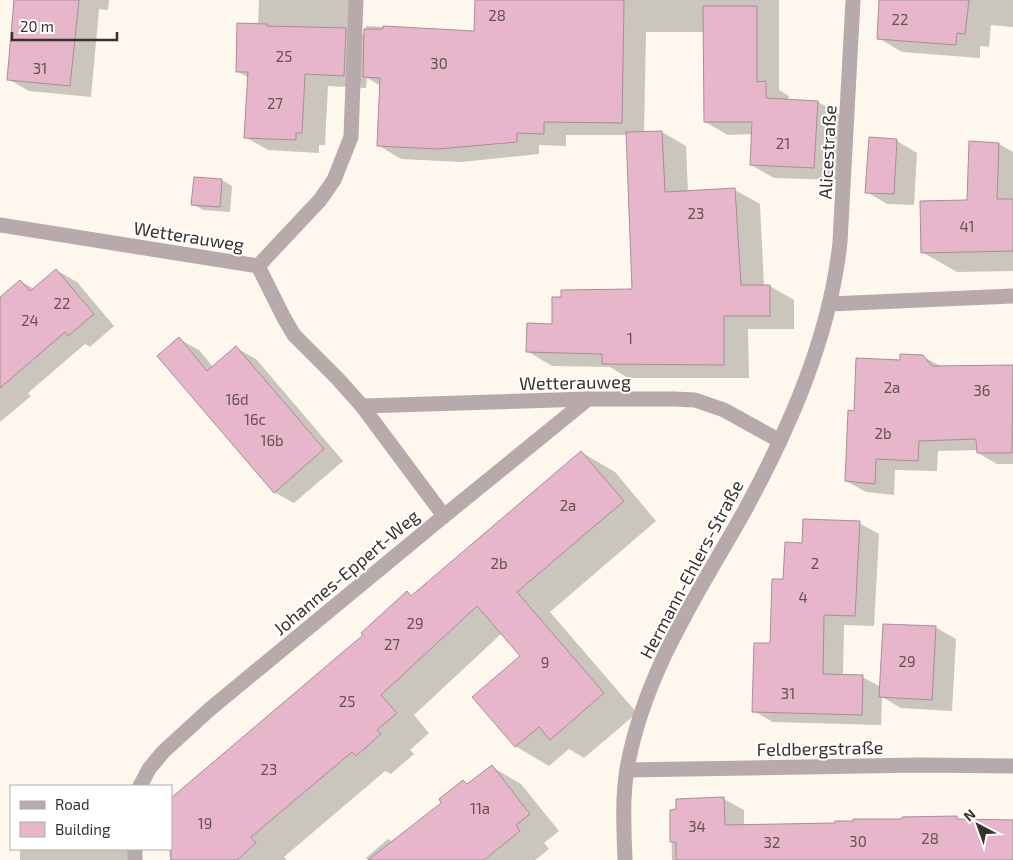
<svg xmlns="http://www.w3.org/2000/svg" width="1013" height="860" viewBox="0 0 1013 860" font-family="'Exo 2',sans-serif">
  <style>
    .shadow { fill: #0003 }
    .building { fill: #e7b6ca; stroke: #a98d98 }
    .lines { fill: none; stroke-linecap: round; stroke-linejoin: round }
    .minor { stroke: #b8a9aa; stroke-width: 15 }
    .labels { text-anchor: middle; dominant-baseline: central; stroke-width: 4; stroke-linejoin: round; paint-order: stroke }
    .number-label { font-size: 15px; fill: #645351 }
    .street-label { font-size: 18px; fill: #383229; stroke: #fff }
  </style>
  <rect width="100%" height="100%" fill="#fdf7ed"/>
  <!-- shadow -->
  <g class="shadow">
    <polygon points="16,0 109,0 108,10 99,9 91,97 29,91 8,79"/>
    <polygon points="259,0 360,0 358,32 365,36 366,26 475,32 476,0 779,0 779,90 789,96 788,101 818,102 840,115 837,180 774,178 751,165 753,134 728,135 705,122 705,32 646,32 644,133 662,132 686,146 688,192 735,190 760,204 764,286 770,286 794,300 794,329 748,329 749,378 628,378 610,367 552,366 527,351 553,325 634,290 627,135 566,135 566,146 539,145 539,154 461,162 401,159 378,145 381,86 367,78 366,88 328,86 325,145 319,145 319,153 268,150 245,137 249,78 237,71 258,25"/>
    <polygon points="880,0 1013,0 1013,27 991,25 989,47 980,46 980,58 902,52 878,38"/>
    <polygon points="897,141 917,153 914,205 887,204 867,192"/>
    <polygon points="970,143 999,144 1013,152 1013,271 957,272 922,252 968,201"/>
    <polygon points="222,180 232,186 230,212 203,210 193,204"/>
    <polygon points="56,270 77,282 114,326 90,347 85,344 28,393 31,396 0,422 0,299 20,281 34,289"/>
    <polygon points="179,339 199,350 213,367 236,348 256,359 343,461 294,503 274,492"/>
    <polygon points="922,356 942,367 1013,367 1013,464 997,464 978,453 978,450 938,451 937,471 895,470 894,495 866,492 846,481 855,412 901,361"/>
    <polygon points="581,452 615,472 656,521 550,612 637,713 584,758 569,749 549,766 515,746 522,656 502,633 414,715 429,733 410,750 414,754 391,774 385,771 284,857 287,860 170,860 169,849 171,849 365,635 407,593 412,596"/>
    <polygon points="859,523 879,534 874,626 844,625 843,676 862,677 881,687 935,627 956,639 952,711 901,708 882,697 881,725 773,722 754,711 771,644 784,580 803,545"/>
    <polygon points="492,767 521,784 559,831 544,843 549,849 535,860 368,860 366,858 388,839 393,842 443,803 464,782 468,785"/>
    <polygon points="724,799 744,810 744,826 836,824 956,817 962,820 1013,822 1013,860 672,860 671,811"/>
    <rect x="20" y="849" width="113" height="11"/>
  </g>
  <!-- building -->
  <g class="building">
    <polygon points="14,0 79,0 70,86 7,80"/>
    <polygon points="475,0 624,0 622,123 544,122 544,134 517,133 517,142 438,149 377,146 380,78 363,77 364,29 383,29 383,26 474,31"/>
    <polygon points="879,0 969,0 965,34 957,33 956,45 877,39"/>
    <polygon points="703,6 757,6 757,82 766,81 766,98 818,101 814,168 750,165 752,122 704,122"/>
    <polygon points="237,23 267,24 267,26 346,28 344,76 305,74 302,133 296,133 296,140 244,138 248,72 236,72"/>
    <polygon points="662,131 665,192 735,188 741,285 770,285 770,316 724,316 724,365 602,364 602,354 526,352 527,323 552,324 552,297 561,297 561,290 632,289 626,132"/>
    <polygon points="869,137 897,139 894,194 865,193"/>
    <polygon points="969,141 999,143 997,199 1013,199 1013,251 921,253 920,201 967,200"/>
    <polygon points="194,177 222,179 220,207 191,205"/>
    <polygon points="56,269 94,314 68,336 65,332 0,388 0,297 20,280 30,291"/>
    <polygon points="179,337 207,371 236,346 324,449 274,493 157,356"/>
    <polygon points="900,354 923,355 932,366 1013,365 1012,453 977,453 976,439 919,441 918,461 876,459 875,484 845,481 848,410 854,411 856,358 900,360"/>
    <polygon points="581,451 624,501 517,592 604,693 550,740 539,727 515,747 472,697 520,656 477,606 381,695 397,713 377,730 381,734 356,756 352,752 251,837 256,843 237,860 171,860 171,798 363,635 361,633 407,591 411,596"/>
    <polygon points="803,519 860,521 855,616 824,615 823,674 863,675 862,715 752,712 754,643 770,643 772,579 783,579 785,542 802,543"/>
    <polygon points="883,624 936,626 932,700 879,697"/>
    <polygon points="492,765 530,814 516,825 520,831 484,860 368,860 441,803 439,799 463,780 467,784"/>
    <polygon points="724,797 725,825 835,823 835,821 853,821 853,819 902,819 902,817 957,816 957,819 1013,820 1013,860 676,860 676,842 670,842 670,810 676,809 676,799"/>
  </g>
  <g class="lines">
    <!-- minor -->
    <g class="minor">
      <polyline points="0,225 258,266 284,318 294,335 338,379 362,406 444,516"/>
      <polyline points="258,266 320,200 334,180 351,137 356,0"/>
      <polyline points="829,304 1013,296"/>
      <polyline points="362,406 588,399 674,399 695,400 724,410 780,441"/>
      <polyline points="627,770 920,765 1013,766"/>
      <polyline points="140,786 149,769 163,752 210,709 444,516 588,399"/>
      <polyline points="135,849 135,860"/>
      <path d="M625,860C624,830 622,799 627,769C643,675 698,593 744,512C789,429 830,337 840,242L853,0"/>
    </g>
  </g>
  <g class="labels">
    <!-- number labels -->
    <g class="number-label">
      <text x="497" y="15">28</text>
      <text x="900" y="19">22</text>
      <text x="284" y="56">25</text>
      <text x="439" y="63">30</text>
      <text x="40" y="68">31</text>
      <text x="275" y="103">27</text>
      <text x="783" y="143">21</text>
      <text x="696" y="213">23</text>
      <text x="967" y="226">41</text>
      <text x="62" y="303">22</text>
      <text x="30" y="320">24</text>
      <text x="630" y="338">1</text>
      <text x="892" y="387">2a</text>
      <text x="982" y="390">36</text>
      <text x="237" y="399">16d</text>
      <text x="255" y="419">16c</text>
      <text x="883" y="433">2b</text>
      <text x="272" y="440">16b</text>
      <text x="568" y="505">2a</text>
      <text x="499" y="563">2b</text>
      <text x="815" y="563">2</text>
      <text x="803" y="597">4</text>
      <text x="415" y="623">29</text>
      <text x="392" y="644">27</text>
      <text x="907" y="661">29</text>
      <text x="545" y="662">9</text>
      <text x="788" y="693">31</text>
      <text x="347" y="701">25</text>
      <text x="269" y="769">23</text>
      <text x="480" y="808">11a</text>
      <text x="205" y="823">19</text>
      <text x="697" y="826">34</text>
      <text x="930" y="838">28</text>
      <text x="858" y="841">30</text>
      <text x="772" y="842">32</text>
    </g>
    <!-- street labels -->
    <g class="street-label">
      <text transform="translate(827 152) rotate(-87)">Alicestraße</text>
      <text transform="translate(189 236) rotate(9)">Wetterauweg</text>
      <text transform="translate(575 382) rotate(-1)">Wetterauweg</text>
      <text transform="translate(691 569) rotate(-62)">Hermann-Ehlers-Straße</text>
      <text transform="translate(346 572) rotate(-40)">Johannes-Eppert-Weg</text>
      <text transform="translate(820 748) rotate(-1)">Feldbergstraße</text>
    </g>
  </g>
  <!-- legend -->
  <rect x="10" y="785" width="162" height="65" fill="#ffffff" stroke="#afada9"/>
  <rect x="20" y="801" width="25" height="8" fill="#b8a9aa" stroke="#afada9"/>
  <text x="55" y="810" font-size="15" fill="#383229">Road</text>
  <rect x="20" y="822" width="25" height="15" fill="#e7b6ca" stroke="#afada9"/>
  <text x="55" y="835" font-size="15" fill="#383229">Building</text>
  <!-- north arrow -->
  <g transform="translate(978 825) rotate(319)" stroke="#ffffff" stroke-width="4" paint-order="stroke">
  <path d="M0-4L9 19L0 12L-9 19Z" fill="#383229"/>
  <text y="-8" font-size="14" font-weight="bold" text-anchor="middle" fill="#383229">N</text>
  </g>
  <!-- scale -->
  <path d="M12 32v8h105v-8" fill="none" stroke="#383229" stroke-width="2.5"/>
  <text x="20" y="32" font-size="15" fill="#383229" stroke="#ffffff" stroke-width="4" paint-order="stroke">20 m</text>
</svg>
